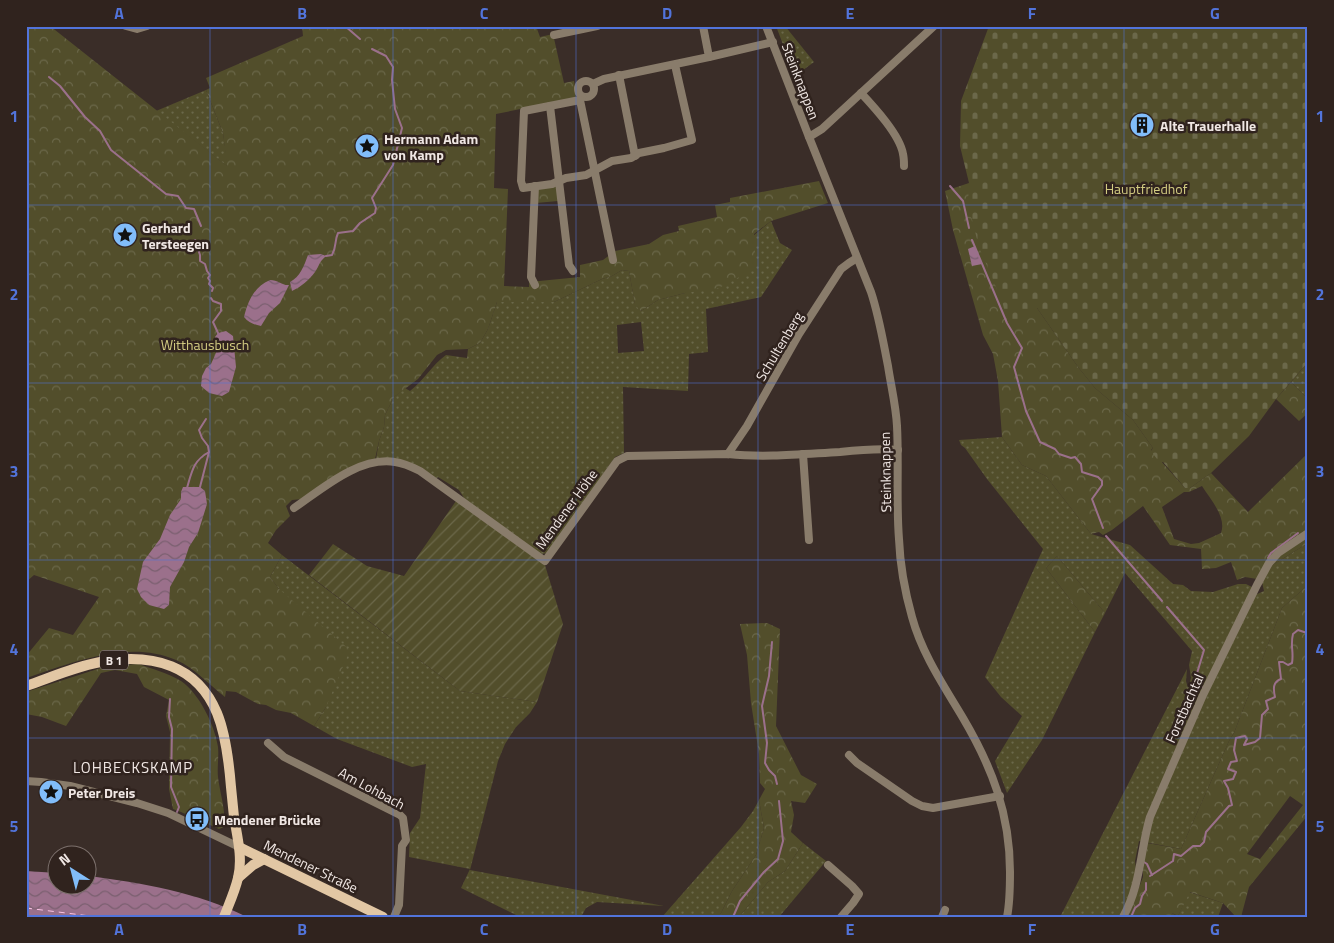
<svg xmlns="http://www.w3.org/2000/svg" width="1334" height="943" viewBox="0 0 1334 943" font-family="'Titillium Web',sans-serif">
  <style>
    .grass { fill: url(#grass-dots); fill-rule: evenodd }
    .forest { fill: url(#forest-crowns); fill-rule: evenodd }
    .cemetery { fill: url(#cemetery-stones) }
    .garden { fill: url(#garden-furrows) }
    .water { fill: url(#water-waves) }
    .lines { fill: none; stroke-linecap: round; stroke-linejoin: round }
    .stream { stroke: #9b708b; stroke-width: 2 }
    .ferry { stroke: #fbc3e5; stroke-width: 1; stroke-dasharray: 6 5; stroke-linecap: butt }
    .minor { stroke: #897c6b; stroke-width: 8 }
    .major { stroke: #e2c7a4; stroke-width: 10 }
    .grid { fill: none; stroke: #5274db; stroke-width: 1; stroke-opacity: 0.55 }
    .labels { text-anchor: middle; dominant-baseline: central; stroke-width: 5; stroke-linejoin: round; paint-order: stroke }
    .shield { fill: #30231e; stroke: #b6aca9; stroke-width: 1 }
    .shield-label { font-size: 12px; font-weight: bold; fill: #f0e7e4 }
    .street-label { font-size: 14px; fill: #f0e7e4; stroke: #30231e }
    .poi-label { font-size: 14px; font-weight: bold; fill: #f0e7e4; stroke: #30231e; text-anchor: start }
    .park-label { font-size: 14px; fill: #d2cb81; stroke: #30231e }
    .neighbourhood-label { font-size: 15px; letter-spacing: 1px; fill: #f0e7e4; stroke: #30231e }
    .neatline { fill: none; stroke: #5274db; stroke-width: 2 }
    .grid-label { font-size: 16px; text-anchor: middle; font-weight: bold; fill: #5274db }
  </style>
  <defs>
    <pattern id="grass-dots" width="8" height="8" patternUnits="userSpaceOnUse" patternTransform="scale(1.25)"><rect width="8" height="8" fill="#524e2b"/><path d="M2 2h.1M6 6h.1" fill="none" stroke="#6b684a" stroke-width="1.8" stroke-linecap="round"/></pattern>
    <pattern id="forest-crowns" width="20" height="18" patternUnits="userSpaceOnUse" patternTransform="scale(1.25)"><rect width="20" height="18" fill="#524e2b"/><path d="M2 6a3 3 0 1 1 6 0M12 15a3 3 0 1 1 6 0" fill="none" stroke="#6b684a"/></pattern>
    <pattern id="cemetery-stones" width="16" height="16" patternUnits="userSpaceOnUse" patternTransform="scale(1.25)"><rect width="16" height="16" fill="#524e2b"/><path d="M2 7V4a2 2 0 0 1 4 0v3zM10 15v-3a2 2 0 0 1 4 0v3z" fill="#6b684a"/></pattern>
    <pattern id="garden-furrows" width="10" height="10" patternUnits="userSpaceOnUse" patternTransform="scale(1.25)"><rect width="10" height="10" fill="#524e2b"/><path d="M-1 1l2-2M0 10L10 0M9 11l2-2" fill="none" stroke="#6b684a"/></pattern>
    <pattern id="water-waves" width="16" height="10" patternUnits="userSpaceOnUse" patternTransform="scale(1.25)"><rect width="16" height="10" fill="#9b708b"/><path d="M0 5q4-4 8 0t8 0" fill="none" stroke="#7a5f6f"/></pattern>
  </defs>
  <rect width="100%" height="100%" fill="#3a2d28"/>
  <!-- grass -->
  <g class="grass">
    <polygon points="776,26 785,26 814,62 795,76"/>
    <polygon points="206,90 223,133 228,167 156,111"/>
    <path d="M771,221L780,243L792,250L761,297L706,309L708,352L689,354L688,391L623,387L624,453L615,457L549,553L541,554L466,501L459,490L438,477L436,479L419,468L376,459L379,441L384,427L385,415L394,397L405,388L410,391C424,380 432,365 446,355L467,358L468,349L480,343L488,329L497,302H554L602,279L612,276L622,270L629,271L635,304L641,311L658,300L685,293ZM641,322L644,351L618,353L617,325Z"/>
    <polygon points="1308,362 1308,399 1291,382"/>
    <polygon points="1002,437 1022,465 1046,476 1091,534 1130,545 1173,584 1183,585 1191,591 1213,592 1238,584 1246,584 1252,587 1255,595 1264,591 1262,582 1271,566 1308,543 1308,585 1282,608 1234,733 1229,741 1181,849 1139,841 1135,861 1137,877 1120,917 1060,917 1187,669 1186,681 1188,688 1191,678 1189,665 1192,651 1125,573 1105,613 1057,556 1046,568 1095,632 1042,740 1007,793 995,761 1022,716 1001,697 985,677 1043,549 987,479 965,448 961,445 959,440"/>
    <polygon points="282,555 460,691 537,702 530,713 516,727 505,744 498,761 470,870 664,906 597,902 586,908 581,917 520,917 461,888 470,869 409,857 410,833 420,818 426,764 412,767 337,739 314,726 326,707 279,589 270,577"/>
    <polygon points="759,800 764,828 756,855 732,891 719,917 662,917 741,827 753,811"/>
    <polygon points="803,843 826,861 779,917 739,917 768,882 785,871"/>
    <polygon points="1189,892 1223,903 1218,917 1170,917 1171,913 1178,916"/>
  </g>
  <!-- forest -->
  <g class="forest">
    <path d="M26,26H50L227,166L223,133L206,90L210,88L206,78L303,36L302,26H536L540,37L553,34L564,83L574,81L576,93L575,98L496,114L494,188L508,189L504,286L529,287V282L580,277V265L603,260L615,251L649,244L663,235L679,231L678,226L717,217L715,205L730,202V198L819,181L828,203L771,221L754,234L756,268L719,288L685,293L658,300L641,311L635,305L629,271L622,270L612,276L602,279L554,302H497L488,329L480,343L468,349L446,350L437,355L418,379L394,397L385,415L384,427L379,441L375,459L302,499L292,500L286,506L290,516L276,530L268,543L282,555L270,577L279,589L350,650L326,707L314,726L291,713L276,710L266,705L258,704L236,692L226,691L225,697C208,684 195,668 176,660C128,639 72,663 26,678V656L49,628L73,635L99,597L34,575L26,582Z"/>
    <path d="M969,183L1037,308L1078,367L1095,388L1133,420L1153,448L1151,450L1185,488H1190L1211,473L1248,512L1308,453V543L1271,566L1257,579L1245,577L1237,580L1231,562L1216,568L1202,569L1201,549L1170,545L1143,506L1112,530L1103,535L1099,532L1091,534L1046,476L1022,465L1002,437L998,381L993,354L983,335L953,230L945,191ZM1202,486C1210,499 1227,517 1221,533L1199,543L1191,544L1174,539L1162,507L1184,492H1189Z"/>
    <polygon points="557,186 558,201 536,203 536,191 539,189"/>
    <polygon points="1291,382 1308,399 1308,413 1299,421 1276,399"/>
    <polygon points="1057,556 1105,613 1095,632 1046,568"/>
    <path d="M1308,585V815L1249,887L1241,917H1236L1223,903L1190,892L1178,916L1172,913L1170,917H1128L1143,877V859L1147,843L1181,849L1229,741L1234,733L1282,608ZM1290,796L1303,805L1260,859L1247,854Z"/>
    <polygon points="767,623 780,629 776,726 801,775 817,784 805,803 791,801 794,815 791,832 803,843 785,871 768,882 739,917 719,917 732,891 756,855 764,828 759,800 765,789 760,783 759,754 751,703 747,655 740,624"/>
    <path d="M138,664C153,669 168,673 181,681C199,693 215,726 218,747C219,757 217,767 218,777C220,794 226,810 224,827L219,829L181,812L173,809L169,789L170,732L166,716L169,700L144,687L137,674L115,670L101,673L66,726L42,717L26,714V692L107,666Z"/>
  </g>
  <!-- cemetery -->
  <polygon class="cemetery" points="989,26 1308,26 1308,362 1276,399 1249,436 1211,473 1190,488 1185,488 1163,462 1160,463 1151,451 1153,448 1133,420 1095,388 1078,367 1037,308 1009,327 1002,301 979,247 968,204 969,183 960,146 961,101"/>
  <!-- garden -->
  <polygon class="garden" points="456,501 544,562 563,624 537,702 460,691 309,575 333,544 367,566 404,576"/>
  <!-- water -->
  <g class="water">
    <polygon points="975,246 982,264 972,266 968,249"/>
    <path d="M321,254L326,256C318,263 320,265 315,272C309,280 301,287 292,291L290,282C300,277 304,266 308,255Z"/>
    <path d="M270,280C278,280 283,286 289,285L280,303L269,313L261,326C253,324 249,323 244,317C248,301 254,287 270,280Z"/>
    <polygon points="226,331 233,336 236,367 229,392 222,396 209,393 201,386 202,376 206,368 211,364 216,353 215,337 218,333"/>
    <polygon points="183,487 200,487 205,491 207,504 198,533 189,547 184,562 170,587 169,605 164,609 149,605 141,597 137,589 143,562 160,539 170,515 181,499 181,492"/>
    <path d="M26,871L57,873L58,886H88V876C142,883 197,892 247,917H26Z"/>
  </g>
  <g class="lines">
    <!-- stream -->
    <g class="stream">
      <polyline points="345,26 360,39"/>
      <polyline points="49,77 60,86 85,117 100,131 111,150 166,194 178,196 186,208 194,209 201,226"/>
      <polyline points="950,186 963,201 969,228"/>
      <polyline points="195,240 200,255 200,261 205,264 207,271 210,275 208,278 210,281 209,284 213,288 212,291"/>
      <polyline points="972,240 1007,323 1022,348 1014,367 1026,411 1040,442 1055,449 1059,454 1071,458 1075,457 1081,464 1082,472 1098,477 1102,481 1102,485 1092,499 1103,528"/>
      <path d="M326,256L332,255C337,246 334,242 338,233L353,231L360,223L375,213L376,208L372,198L393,165L402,128L395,109L392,80L393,67L386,56L372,49"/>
      <polyline points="211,298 213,301 221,304 221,311 213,322 218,333"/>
      <polyline points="200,487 209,452 208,446 202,438 199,430 206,419"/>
      <path d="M187,488C192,471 193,461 209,452"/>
      <polyline points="1106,536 1162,601"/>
      <polyline points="1268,558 1271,553 1298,533"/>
      <polyline points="1167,607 1204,650 1195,680 1198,684 1203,688"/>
      <polyline points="772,642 769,676 762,706 767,743 765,763 769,770 775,776 777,784"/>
      <polyline points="170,699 169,717 172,729 171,787 179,807 177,812"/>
      <polyline points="1144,862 1147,864 1152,875"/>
      <path d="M1150,876L1173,861L1174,854L1181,856L1193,846H1200L1204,842L1206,832L1229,806L1232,805L1228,788L1224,781L1233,779L1236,772L1228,769L1231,762L1237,761L1234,750L1236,738L1245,736L1247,739L1244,745L1255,742L1260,738L1262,715L1268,709L1266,701L1275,697C1273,688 1273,682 1281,679L1279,662H1283L1288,665L1292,663C1294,651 1290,646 1293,634L1298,630L1307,633L1308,632"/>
      <polyline points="733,917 740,901 764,872 778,859 783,841 779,801"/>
      <polyline points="1131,917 1135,908 1140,904 1142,896 1146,890 1146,883"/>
    </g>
    <!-- ferry -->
    <polyline class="ferry" points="26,908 98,917"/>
    <!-- minor -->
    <g class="minor">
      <polyline points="126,26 137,29 147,26"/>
      <path d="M766,26L809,137L871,292C879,316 883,341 888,366C891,386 896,406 897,426C899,464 896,502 899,539C900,565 905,592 912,617C922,654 944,686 963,718C992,767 1010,814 1010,872C1010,887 1010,902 1007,917"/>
      <polyline points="554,35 597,26"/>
      <polyline points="709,57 773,42"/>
      <polyline points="619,75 635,156"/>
      <circle cx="586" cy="89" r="8"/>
      <polyline points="593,84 604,79 709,57 703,26"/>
      <path d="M861,93C874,107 900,135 903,154C904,158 904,162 904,166"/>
      <polyline points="582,97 580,100 613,260"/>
      <polyline points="580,100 524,111 521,181 523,188 552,184 566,178 586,175 612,161 631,158 639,153 664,148 692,140 675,65"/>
      <polyline points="550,106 569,265 573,271"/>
      <polyline points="809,137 822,129 934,26"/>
      <polyline points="535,186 531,277 535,285"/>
      <polyline points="728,454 747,426 799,334 841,269 849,263 857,258"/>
      <polyline points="803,454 809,540"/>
      <path d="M294,508C322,489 359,456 395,462C404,463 412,467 420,471L545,561L617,461L627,456L728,454C765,458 803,454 840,452C859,450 878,448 898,450"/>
      <polyline points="268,743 284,757 400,815 403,818 406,840 402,846 399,905 394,917"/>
      <polyline points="849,755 857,763 912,801 922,806 933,808 1000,796"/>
      <polyline points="26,781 41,782 70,786 137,803 168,813 239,847"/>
      <polyline points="828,865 852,886 859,894 853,903 841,917"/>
      <polyline points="942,917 945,910"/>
      <path d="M1123,917C1141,885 1140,851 1150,817L1203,695L1257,585L1269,563L1278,553L1308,533"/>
    </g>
    <!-- major -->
    <g class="major">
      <path d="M26,686C52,677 79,665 106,661C153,654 197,665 217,713C226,735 229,762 231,787C232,797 233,807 234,817C237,836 243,858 238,878C235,891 229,904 224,917"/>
      <polyline points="239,847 383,917"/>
      <polyline points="238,878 253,865 264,859"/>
    </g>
  </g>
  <!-- grid -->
  <path class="grid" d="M210,26V917M393,26V917M576,26V917M758,26V917M941,26V917M1124,26V917M26,205H1308M26,383H1308M26,560H1308M26,738H1308"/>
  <!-- icons -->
  <defs>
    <symbol id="building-disc" viewBox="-11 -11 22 22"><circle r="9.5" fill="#81bdfa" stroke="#30231e"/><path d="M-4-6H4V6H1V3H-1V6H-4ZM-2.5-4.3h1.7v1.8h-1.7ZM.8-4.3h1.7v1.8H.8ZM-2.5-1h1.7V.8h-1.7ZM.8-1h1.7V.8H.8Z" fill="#111"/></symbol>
    <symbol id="sight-disc" viewBox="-11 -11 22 22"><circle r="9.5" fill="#81bdfa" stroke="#30231e"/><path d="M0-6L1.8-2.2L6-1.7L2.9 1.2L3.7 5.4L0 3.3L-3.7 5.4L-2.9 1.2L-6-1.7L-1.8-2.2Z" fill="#111"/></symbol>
    <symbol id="bus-disc" viewBox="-11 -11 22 22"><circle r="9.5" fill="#81bdfa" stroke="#30231e"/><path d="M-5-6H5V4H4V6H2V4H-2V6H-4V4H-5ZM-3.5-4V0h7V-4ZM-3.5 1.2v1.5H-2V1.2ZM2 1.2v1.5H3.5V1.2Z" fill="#111"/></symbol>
  </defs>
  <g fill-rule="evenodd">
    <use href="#building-disc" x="1128" y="111" width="28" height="28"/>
    <use href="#sight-disc" x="353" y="132" width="28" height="28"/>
    <use href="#sight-disc" x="111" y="221" width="28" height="28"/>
    <use href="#sight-disc" x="37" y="778" width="28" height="28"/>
    <use href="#bus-disc" x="183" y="805" width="28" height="28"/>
  </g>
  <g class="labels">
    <!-- shield labels -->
    <rect class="shield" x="100" y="650.5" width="28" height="19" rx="4"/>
    <g class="shield-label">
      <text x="114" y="660">B 1</text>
    </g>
    <!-- street labels -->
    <g class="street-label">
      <text transform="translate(801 81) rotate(69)">Steinknappen</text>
      <text transform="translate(779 346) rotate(-59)">Schultenberg</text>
      <text transform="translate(885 472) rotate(-91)">Steinknappen</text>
      <text transform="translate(566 509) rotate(-54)">Mendener Höhe</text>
      <text transform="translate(1184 708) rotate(-66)">Forstbachtal</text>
      <text transform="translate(372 788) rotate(28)">Am Lohbach</text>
      <text transform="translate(311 866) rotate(26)">Mendener Straße</text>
    </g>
    <!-- poi labels -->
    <g class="poi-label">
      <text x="1160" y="125">Alte Trauerhalle</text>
      <text x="384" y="138">Hermann Adam<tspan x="384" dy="16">von Kamp</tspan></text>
      <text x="142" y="227">Gerhard<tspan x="142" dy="16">Tersteegen</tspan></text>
      <text x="68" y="792">Peter Dreis</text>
      <text x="214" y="819">Mendener Brücke</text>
    </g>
    <!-- park labels -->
    <g class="park-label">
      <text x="1146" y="188">Hauptfriedhof</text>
      <text x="205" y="344">Witthausbusch</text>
    </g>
    <!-- neighbourhood labels -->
    <g class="neighbourhood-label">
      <text x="133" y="767">LOHBECKSKAMP</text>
    </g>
  </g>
  <!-- border -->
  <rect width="1334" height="943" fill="none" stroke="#30231e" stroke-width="55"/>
  <!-- north arrow -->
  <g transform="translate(72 870) rotate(324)"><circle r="24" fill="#30231e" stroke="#7d716d"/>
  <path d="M0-4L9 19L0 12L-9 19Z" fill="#81bdfa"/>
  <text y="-8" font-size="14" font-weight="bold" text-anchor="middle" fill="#f0e7e4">N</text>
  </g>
  <rect x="28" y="28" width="1278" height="888" class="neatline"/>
  <g class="grid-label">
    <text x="119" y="19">A</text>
    <text x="302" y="19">B</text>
    <text x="484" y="19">C</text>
    <text x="667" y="19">D</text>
    <text x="850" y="19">E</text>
    <text x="1032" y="19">F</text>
    <text x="1215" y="19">G</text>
    <text x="14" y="122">1</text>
    <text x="1320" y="122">1</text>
    <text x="14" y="300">2</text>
    <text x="1320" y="300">2</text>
    <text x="14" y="477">3</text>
    <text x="1320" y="477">3</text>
    <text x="14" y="655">4</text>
    <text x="1320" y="655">4</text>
    <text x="14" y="832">5</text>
    <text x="1320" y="832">5</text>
    <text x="119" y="935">A</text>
    <text x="302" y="935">B</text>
    <text x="484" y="935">C</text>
    <text x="667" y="935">D</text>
    <text x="850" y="935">E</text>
    <text x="1032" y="935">F</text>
    <text x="1215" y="935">G</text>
  </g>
</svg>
